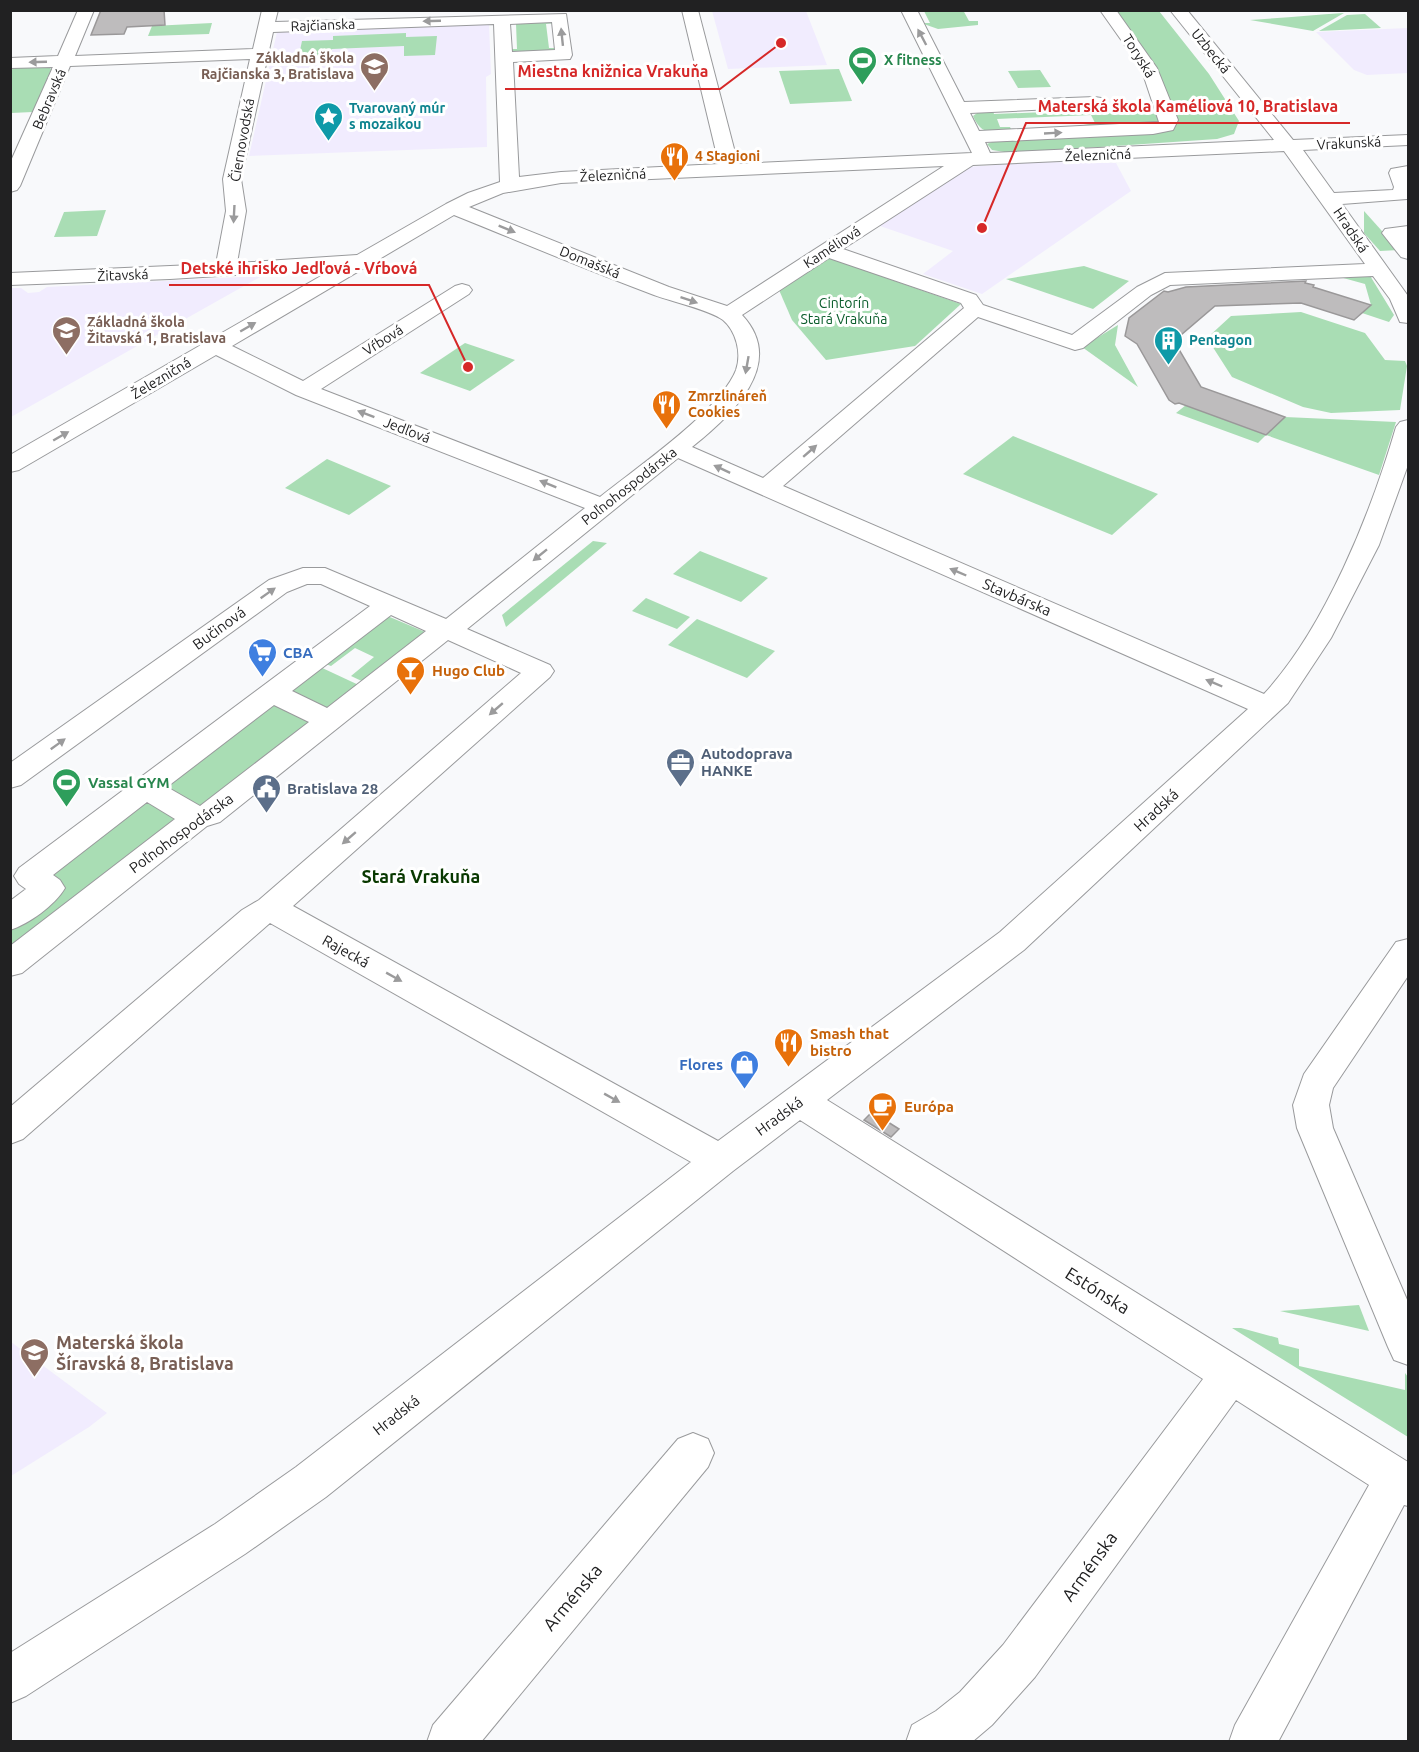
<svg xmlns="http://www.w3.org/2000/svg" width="1419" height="1752" viewBox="0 0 1419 1752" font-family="Ubuntu,sans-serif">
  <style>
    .education { fill: #f1ecfe }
    .green { fill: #a9ddb4 }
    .building { fill: #bebcbd; stroke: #9a9899; stroke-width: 1.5 }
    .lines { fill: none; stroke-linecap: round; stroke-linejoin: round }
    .minor-casing { stroke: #999a9c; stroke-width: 2 }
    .minor { fill: #fff; fill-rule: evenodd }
    .oneway { fill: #9b9b9c }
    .labels { text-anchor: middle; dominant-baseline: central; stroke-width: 6; stroke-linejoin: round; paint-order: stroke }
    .far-street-label { font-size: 14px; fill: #212122; stroke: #fff }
    .far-education-label { font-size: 14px; font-weight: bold; fill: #785e54; stroke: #fff; text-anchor: end }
    .far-leisure-label { font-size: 14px; font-weight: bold; fill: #27864d; stroke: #fff; text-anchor: start }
    .far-culture-label { font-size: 14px; font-weight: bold; fill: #0d838f; stroke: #fff; text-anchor: start }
    .far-food-label { font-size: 14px; font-weight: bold; fill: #c56008; stroke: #fff; text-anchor: start }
    .far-park-label { font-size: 14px; fill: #095c2b; stroke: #fff }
    .street-label { font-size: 15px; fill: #212122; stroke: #fff }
    .shop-label { font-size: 15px; font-weight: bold; fill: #366cbe; stroke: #fff; text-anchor: start }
    .food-label { font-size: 15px; font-weight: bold; fill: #c56008; stroke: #fff; text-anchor: start }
    .service-label { font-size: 15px; font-weight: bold; fill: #4e5e75; stroke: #fff; text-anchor: start }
    .leisure-label { font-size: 15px; font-weight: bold; fill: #27864d; stroke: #fff; text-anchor: start }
    .quarter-label { font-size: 18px; font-weight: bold; fill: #093900; stroke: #fff }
    .near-street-label { font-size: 18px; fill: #212122; stroke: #fff }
    .near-education-label { font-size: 18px; font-weight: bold; fill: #785e54; stroke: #fff; text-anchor: start }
    .leader { fill: none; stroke: #d62828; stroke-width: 2 }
    .callout-dot { fill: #d62828; stroke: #fff; stroke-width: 2 }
    .callout-label { font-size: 16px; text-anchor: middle; font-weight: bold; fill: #d62828; stroke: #fff; stroke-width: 6; stroke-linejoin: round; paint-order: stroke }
  </style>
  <rect width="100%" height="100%" fill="#f8f9fb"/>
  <!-- education -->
  <g class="education">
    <polygon points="712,11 806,11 827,65 728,69"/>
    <polygon points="489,24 491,74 486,77 487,147 249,156 277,32"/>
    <polygon points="1408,28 1408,73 1367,75 1354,70 1316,32"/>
    <polygon points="1040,162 1116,163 1131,191 982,294 923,274 953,251 877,225 966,167"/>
    <polygon points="262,276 11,417 11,288 21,288 28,293 39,292 47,287"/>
    <polygon points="11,1342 107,1413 89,1427 11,1476"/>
  </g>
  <!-- green -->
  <g class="green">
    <polygon points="963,10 969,21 978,21 978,25 938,29 921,23 930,23 924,11"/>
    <polygon points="1113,11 1159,11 1209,74 1239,121 1234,134 1217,139 1011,153 992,150 987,144 997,140 1174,125"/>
    <path d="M1344,13L1313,31L1250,20C1282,18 1312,15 1344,13Z"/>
    <polygon points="1365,14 1381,28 1319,31 1347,15"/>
    <polygon points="549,20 555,23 546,24 549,48 557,48 557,50 538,54 509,52 508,49 517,49 516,24 507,24"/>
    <polygon points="212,23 209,34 148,36 152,26"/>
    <polygon points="406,33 406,37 437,36 435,55 404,56 404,46 332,49 329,59 298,60 302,41 333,40 333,36"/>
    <polygon points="50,67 51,70 33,112 11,113 10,71 14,68"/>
    <polygon points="839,69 852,101 790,104 779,71"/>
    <polygon points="1040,70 1051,87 1018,88 1008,71"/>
    <path d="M1103,105L1108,113H1141L1138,107L1144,105L1147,113L1157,114L1159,123L1080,128L1078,126L1095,123L1091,115L997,119L1000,127H1010L1012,131C992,131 982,137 973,116L980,111H993L994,114L1095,110L1093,106Z"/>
    <polygon points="106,210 97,236 54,237 64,212"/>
    <polygon points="1364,211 1399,250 1380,251 1364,233"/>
    <polygon points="829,258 961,304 915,346 826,360 792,320 779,290"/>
    <polygon points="1084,266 1129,281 1093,309 1006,279"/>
    <polygon points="1369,274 1394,315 1389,322 1362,313 1371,305 1365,284 1336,276"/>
    <polygon points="1301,312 1365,333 1385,360 1405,361 1407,366 1400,410 1331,413 1303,407 1232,377 1207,338 1231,316"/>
    <polygon points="1118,325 1115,345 1138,387 1082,347"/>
    <polygon points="465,343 515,360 470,391 420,373"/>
    <polygon points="1186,405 1285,417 1396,422 1379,475 1266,435 1258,443 1176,413"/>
    <polygon points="1013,436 1158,494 1112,535 963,474"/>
    <polygon points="327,459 391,486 349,515 285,488"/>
    <polygon points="593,541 607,543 506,627 502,615"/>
    <polygon points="700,551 768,578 741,602 673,574"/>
    <polygon points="646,598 690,617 677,629 632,611"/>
    <polygon points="385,615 430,634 368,684 351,676 374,657 355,648 331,666 323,663"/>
    <polygon points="697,619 775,651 747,678 668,645"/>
    <polygon points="318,666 363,687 11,961 11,922 40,874"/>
    <polygon points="1359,1305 1369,1331 1280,1311"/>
    <polygon points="1232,1328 1241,1328 1278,1338 1279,1344 1299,1349 1299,1366 1405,1390 1405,1373 1408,1377 1408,1437"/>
  </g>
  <!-- building -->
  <g class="building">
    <polygon points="101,10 164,10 165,25 127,27 124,34 91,35"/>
    <polygon points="1306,281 1305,283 1314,285 1313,287 1371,305 1354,320 1301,303 1215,306 1174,341 1201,387 1285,417 1266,435 1179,403 1175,404 1169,400 1137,344 1125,336 1129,318 1164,291 1168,292 1186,287"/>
    <polygon points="872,1112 899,1129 891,1137 864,1120"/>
  </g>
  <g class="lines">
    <defs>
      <g id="minor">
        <path d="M78,10H94L75,56L253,49L262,10H278L275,22L566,14L572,55L570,59L513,62L519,177L561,172L719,164L682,10H698L738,164L972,153L901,10H917L964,102L1095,97L1101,98L1104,102L1101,106L1095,107L970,113L979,131L1159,122L1141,68L1100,10H1116L1157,68L1178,120L1173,130L1153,134L985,142L990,153L1274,140L1170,10H1187L1293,140L1408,135V145L1303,150L1334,193L1393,190L1394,187L1389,173L1391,169L1408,166L1407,199L1342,204L1408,296V323L1400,322L1390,299L1373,276L1170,285L1151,295L1083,348L1075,350L978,317L783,486L1264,694C1325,628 1371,513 1396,427L1400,422L1408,420V465L1379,545L1331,638L1288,703L1024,950L827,1100L1408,1462V1506L1404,1505L1278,1742H1229L1235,1725L1369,1485L1236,1400L1035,1677L992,1725L972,1742H906L912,1725L936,1711L960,1692L1003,1645L1203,1379L800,1120L733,1171L326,1497L245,1554L26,1696L10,1703V1653L215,1524L296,1467L691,1162L270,923L23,1139L10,1144V1107L242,910L259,900L521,673L448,640L220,822L207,826L22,973L10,976V946L175,819L147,802L53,875L60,880L65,888C55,905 29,924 10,930V901L26,889L19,884L14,876L19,868L370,606L321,584H307L287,592L21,785L10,788V763L269,580L303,568H325L446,619L585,508L296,395L216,355L19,470L10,472V455L333,269L170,279L10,285V273L216,264L226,211L223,179L250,59L70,66L20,186L17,190L10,192V163L53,67L10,68V58L58,56ZM552,22L555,50L512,52L510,24ZM494,24L500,182L468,193L446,204L357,255L237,263L246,211L241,179L273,32ZM1284,151L1365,264L1165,273L1137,287L1072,335L983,305L976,295L843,249L973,165ZM944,166L727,306L669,287L469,207L503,193L561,183ZM454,215C521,242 587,270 654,295C670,301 710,310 723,320C736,331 742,353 736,370C720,411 636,468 600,497L321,389L469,294L472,290L469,286L462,284L455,286L303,381L232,346ZM829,258L961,303L964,308L763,478L692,447C731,416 788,364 742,315ZM678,458L1248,709L1000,932L718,1141L293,906L550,677L554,671L550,665L467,629ZM391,615L426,631L327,708L292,691ZM274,705L309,722L200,806L167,787Z"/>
        <polygon points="1408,226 1408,238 1407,238 1408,259 1401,257 1382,233 1385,229"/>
        <polygon points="1408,939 1408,976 1333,1088 1329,1105 1333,1128 1408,1302 1408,1365 1394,1360 1388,1347 1297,1128 1293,1105 1304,1074 1396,942"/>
        <polygon points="693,1433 708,1439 714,1453 708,1467 481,1742 427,1742 433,1725 678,1439"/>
      </g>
    </defs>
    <!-- minor casing -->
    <use href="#minor" class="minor-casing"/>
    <!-- minor -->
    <use href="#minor" class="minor"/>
  </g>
  <!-- one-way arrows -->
  <defs><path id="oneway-solid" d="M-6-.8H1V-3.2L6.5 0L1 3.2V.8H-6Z" transform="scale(1.5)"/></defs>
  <g class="oneway">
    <use href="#oneway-solid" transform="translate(432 21) rotate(178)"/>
    <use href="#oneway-solid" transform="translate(562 37) rotate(-96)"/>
    <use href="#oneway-solid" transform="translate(922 37) rotate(-118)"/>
    <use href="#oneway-solid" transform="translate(38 62) rotate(178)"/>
    <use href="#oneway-solid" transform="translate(1053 133) rotate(-3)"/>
    <use href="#oneway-solid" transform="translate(234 214) rotate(93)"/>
    <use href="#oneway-solid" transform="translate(507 229) rotate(22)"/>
    <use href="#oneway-solid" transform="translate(689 300) rotate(19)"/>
    <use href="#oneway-solid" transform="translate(248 327) rotate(-30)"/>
    <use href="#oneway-solid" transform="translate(747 365) rotate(100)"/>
    <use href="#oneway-solid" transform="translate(366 414) rotate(-159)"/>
    <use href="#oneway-solid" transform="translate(61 436) rotate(-30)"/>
    <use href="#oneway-solid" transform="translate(810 451) rotate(-41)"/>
    <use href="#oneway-solid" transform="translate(722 469) rotate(-155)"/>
    <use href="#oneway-solid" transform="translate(548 484) rotate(-158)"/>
    <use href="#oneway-solid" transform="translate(540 555) rotate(141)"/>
    <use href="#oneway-solid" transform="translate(958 572) rotate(-157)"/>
    <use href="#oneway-solid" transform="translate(268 593) rotate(-35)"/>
    <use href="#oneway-solid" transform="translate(1214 683) rotate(-157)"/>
    <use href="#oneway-solid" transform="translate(496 709) rotate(139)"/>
    <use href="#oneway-solid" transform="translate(58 744) rotate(-36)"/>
    <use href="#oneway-solid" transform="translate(349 838) rotate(139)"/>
    <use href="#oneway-solid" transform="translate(394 977) rotate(29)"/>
    <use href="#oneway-solid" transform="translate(612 1098) rotate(29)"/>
  </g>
  <!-- icons -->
  <defs>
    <symbol id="stadium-pin" viewBox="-11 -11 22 30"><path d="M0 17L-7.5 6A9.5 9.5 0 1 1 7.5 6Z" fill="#2e9e5b" stroke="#fff"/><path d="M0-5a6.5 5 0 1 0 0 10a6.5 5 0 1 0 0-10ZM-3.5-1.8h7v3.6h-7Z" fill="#fff"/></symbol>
    <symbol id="school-pin" viewBox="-11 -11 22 30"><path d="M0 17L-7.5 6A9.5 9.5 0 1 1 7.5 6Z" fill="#8d6e63" stroke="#fff"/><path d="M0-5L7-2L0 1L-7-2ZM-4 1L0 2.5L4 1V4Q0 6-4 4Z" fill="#fff"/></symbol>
    <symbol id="sight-pin" viewBox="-11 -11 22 30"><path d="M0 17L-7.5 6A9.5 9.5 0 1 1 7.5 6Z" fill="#0f9aa8" stroke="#fff"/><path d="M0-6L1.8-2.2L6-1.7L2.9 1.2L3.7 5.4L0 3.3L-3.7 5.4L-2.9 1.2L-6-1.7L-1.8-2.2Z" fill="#fff"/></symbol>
    <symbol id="restaurant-pin" viewBox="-11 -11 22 30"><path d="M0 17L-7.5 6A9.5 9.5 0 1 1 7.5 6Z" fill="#e8710a" stroke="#fff"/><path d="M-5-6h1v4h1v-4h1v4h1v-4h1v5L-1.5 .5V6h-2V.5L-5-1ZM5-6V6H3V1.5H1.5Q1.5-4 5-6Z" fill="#fff"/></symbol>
    <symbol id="building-pin" viewBox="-11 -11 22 30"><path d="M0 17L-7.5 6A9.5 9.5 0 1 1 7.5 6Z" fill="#0f9aa8" stroke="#fff"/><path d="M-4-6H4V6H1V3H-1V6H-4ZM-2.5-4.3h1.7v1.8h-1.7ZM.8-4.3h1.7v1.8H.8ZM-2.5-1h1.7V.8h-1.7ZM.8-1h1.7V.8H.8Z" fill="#fff"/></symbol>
    <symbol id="supermarket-pin" viewBox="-11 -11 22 30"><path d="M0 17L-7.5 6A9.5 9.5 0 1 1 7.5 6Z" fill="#3f7fe0" stroke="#fff"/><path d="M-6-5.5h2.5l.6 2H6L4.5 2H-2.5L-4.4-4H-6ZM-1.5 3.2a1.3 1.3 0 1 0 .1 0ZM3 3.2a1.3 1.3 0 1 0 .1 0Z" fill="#fff"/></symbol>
    <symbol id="bar-pin" viewBox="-11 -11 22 30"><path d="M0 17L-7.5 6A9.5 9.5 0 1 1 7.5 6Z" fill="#e8710a" stroke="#fff"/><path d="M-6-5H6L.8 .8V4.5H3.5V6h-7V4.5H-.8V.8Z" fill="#fff"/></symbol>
    <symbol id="office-pin" viewBox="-11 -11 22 30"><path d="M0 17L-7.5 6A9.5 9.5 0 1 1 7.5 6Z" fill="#5c6f8a" stroke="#fff"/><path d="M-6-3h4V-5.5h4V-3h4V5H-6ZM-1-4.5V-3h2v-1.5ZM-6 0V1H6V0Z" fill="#fff"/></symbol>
    <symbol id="civic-pin" viewBox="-11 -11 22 30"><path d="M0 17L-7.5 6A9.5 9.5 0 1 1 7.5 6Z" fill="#5c6f8a" stroke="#fff"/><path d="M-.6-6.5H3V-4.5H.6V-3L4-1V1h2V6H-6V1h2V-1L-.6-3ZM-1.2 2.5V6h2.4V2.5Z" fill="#fff"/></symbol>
    <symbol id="shop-pin" viewBox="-11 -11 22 30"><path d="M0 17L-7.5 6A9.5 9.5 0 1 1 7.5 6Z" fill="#3f7fe0" stroke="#fff"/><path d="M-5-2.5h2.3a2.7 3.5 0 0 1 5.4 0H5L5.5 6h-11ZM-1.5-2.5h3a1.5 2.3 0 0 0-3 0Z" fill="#fff"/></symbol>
    <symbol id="cafe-pin" viewBox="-11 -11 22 30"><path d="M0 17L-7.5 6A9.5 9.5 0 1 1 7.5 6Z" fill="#e8710a" stroke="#fff"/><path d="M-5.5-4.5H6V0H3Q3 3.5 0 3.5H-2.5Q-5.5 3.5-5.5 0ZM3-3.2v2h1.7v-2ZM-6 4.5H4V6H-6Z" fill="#fff"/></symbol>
  </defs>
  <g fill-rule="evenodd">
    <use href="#stadium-pin" x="846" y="44" width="33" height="45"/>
    <use href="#school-pin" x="358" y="50" width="33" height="45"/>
    <use href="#sight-pin" x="312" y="100" width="33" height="45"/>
    <use href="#restaurant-pin" x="658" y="140" width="33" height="45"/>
    <use href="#school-pin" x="50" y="314" width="33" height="45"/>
    <use href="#building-pin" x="1152" y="324" width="33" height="45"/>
    <use href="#restaurant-pin" x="650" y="388" width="33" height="45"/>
    <use href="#supermarket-pin" x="246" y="636" width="33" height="45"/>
    <use href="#bar-pin" x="394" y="654" width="33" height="45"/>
    <use href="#office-pin" x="664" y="746" width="33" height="45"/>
    <use href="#stadium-pin" x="50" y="766" width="33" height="45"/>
    <use href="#civic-pin" x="250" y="772" width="33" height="45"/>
    <use href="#restaurant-pin" x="772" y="1026" width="33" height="45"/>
    <use href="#shop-pin" x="728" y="1048" width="33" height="45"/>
    <use href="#cafe-pin" x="866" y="1090" width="33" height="45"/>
    <use href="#school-pin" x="18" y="1336" width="33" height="45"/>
  </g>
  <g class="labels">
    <!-- far-street labels -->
    <g class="far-street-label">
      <text transform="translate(323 25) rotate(-2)">Rajčianska</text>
      <text transform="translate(1211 51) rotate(51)">Uzbecká</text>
      <text transform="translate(1139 56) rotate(58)">Toryská</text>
      <text transform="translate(49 99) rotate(-67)">Bebravská</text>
      <text transform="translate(242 140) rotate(-80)">Čiernovodská</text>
      <text transform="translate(1349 143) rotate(-3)">Vrakunská</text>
      <text transform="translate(1098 155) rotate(-2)">Železničná</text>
      <text transform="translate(613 175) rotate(-3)">Železničná</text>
      <text transform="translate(1351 230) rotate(56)">Hradská</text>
      <text transform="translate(832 247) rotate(-33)">Kaméliová</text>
      <text transform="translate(590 262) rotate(22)">Domašská</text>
      <text transform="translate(123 275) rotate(-2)">Žitavská</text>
      <text transform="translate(383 340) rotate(-32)">Vŕbová</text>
      <text transform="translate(161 378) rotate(-31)">Železničná</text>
      <text transform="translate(407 430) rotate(21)">Jedľová</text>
      <text transform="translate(629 486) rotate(-38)">Poľnohospodárska</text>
    </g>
    <!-- far-education labels -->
    <g class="far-education-label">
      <text x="354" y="58">Základná škola<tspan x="354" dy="16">Rajčianska 3, Bratislava</tspan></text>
      <text x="87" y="322" text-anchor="start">Základná škola<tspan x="87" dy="16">Žitavská 1, Bratislava</tspan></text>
    </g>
    <!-- far-leisure labels -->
    <g class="far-leisure-label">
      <text x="884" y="60">X fitness</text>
    </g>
    <!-- far-culture labels -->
    <g class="far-culture-label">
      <text x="349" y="108">Tvarovaný múr<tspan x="349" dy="16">s mozaikou</tspan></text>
      <text x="1189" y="340">Pentagon</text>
    </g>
    <!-- far-food labels -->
    <g class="far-food-label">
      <text x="695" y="156">4 Stagioni</text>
      <text x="688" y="396">Zmrzlináreň<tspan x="688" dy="16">Cookies</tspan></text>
    </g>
    <!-- far-park labels -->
    <g class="far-park-label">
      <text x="844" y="303">Cintorín<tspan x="844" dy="16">Stará Vrakuňa</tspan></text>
    </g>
    <!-- street labels -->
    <g class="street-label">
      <text transform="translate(1017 597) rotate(23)">Stavbárska</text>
      <text transform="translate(219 628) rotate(-36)">Bučinová</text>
      <text transform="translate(1156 810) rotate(-43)">Hradská</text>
      <text transform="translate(181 833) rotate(-36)">Poľnohospodárska</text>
      <text transform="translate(346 951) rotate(29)">Rajecká</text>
      <text transform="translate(779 1116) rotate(-36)">Hradská</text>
      <text transform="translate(396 1415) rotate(-38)">Hradská</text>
    </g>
    <!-- shop labels -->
    <g class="shop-label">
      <text x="283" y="652">CBA</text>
      <text x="723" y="1064" text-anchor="end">Flores</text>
    </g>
    <!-- food labels -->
    <g class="food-label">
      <text x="432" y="670">Hugo Club</text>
      <text x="810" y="1033">Smash that<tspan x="810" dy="17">bistro</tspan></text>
      <text x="904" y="1106">Európa</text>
    </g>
    <!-- service labels -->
    <g class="service-label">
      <text x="701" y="753">Autodoprava<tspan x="701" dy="17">HANKE</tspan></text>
      <text x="287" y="788">Bratislava 28</text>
    </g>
    <!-- leisure labels -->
    <g class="leisure-label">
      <text x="88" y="782">Vassal GYM</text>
    </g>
    <!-- quarter labels -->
    <g class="quarter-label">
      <text x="421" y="876">Stará Vrakuňa</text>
    </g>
    <!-- near-street labels -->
    <g class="near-street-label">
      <text transform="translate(1098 1290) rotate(32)">Estónska</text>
      <text transform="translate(1089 1566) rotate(-54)">Arménska</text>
      <text transform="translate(572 1597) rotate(-50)">Arménska</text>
    </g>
    <!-- near-education labels -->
    <g class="near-education-label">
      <text x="56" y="1342">Materská škola<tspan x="56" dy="21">Šíravská 8, Bratislava</tspan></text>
    </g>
  </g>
  <!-- callouts -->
  <path class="leader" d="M781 43L720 89H505M982 228L1026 123H1350M468 367L429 285H169"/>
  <g class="callout-dot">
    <circle cx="781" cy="43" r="6"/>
    <circle cx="982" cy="228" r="6"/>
    <circle cx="468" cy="367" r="6"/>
  </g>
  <g class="callout-label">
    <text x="613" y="77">Miestna knižnica Vrakuňa</text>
    <text x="1188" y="112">Materská škola Kaméliová 10, Bratislava</text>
    <text x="299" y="274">Detské ihrisko Jedľová - Vŕbová</text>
  </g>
  <!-- border -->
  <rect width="1419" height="1752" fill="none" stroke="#212122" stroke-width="24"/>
</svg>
